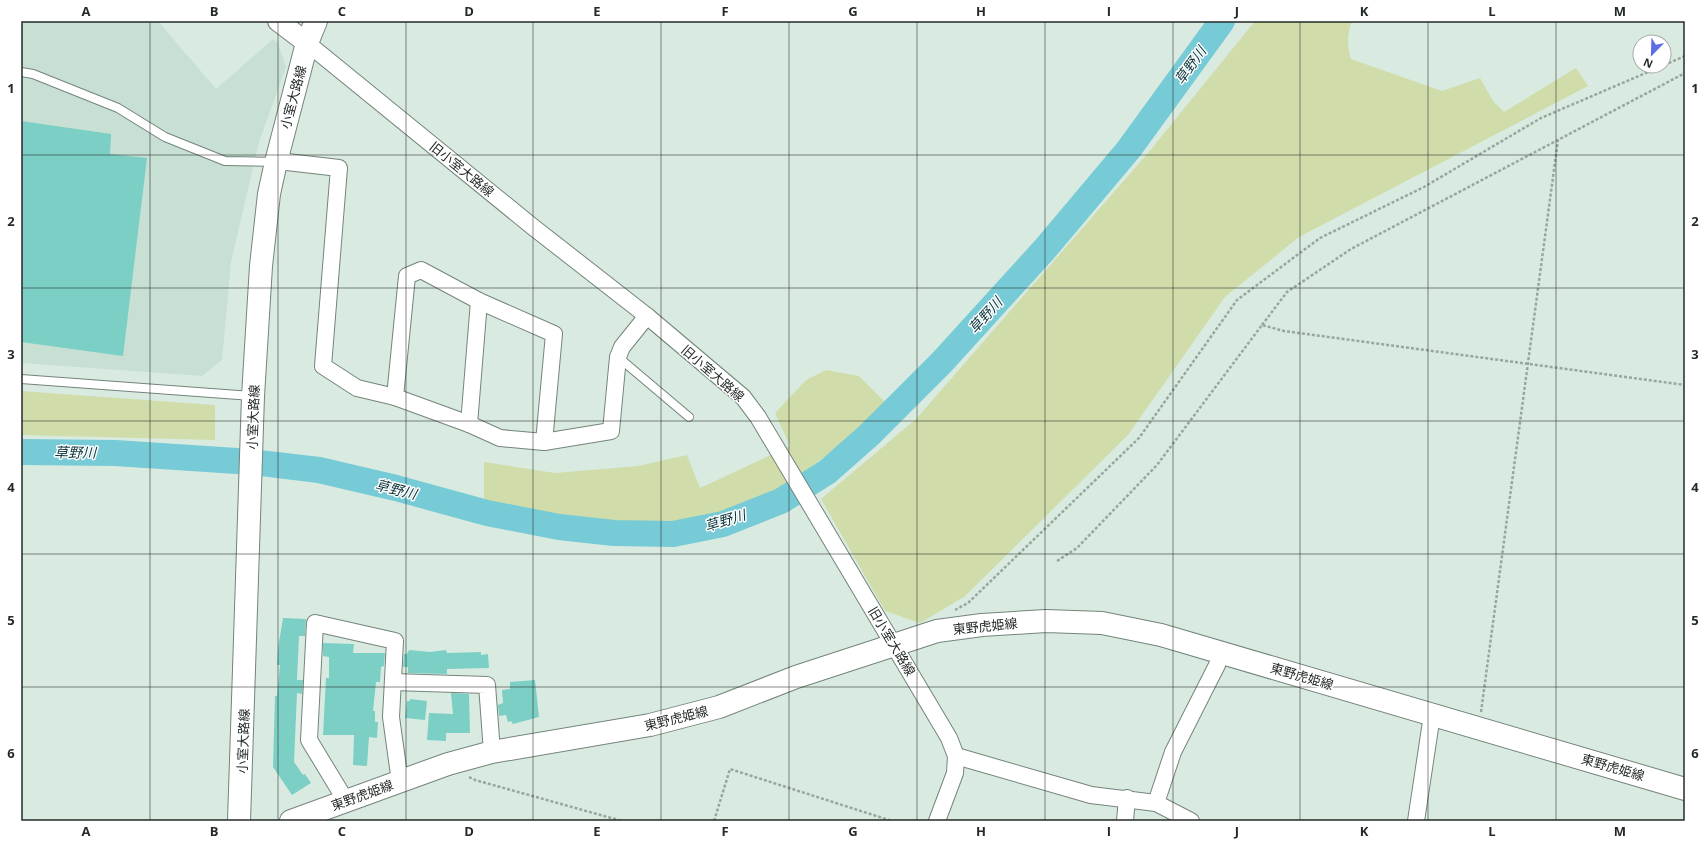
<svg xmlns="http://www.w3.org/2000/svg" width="1706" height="842" viewBox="0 0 1706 842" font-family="'Open Sans','Noto Sans JP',sans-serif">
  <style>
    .built { fill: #c7e0d3 }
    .green { fill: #d0ddaa }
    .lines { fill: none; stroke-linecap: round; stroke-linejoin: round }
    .river { stroke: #77cbd7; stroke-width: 26 }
    .building { fill: #7bcfc4 }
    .service-casing { stroke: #74847b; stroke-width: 10 }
    .minor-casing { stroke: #74847b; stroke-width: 18 }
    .tertiary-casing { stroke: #74847b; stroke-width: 22 }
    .secondary-casing { stroke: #74847b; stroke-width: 24 }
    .path { stroke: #98a69f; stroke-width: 2.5; stroke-dasharray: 3 2; stroke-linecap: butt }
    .service { stroke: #fff; stroke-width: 8 }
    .minor { stroke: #fff; stroke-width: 16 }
    .tertiary { stroke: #fff; stroke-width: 20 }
    .secondary { stroke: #fff; stroke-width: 22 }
    .grid { fill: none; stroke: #242a27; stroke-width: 1; stroke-opacity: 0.55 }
    .labels { text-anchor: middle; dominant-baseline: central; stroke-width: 3; stroke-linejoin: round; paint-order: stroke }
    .street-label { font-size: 13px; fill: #242a27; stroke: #fff }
    .water-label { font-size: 14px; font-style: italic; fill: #0a343a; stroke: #fff }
    .neatline { fill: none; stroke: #242a27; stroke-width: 1.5 }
    .grid-label { font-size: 13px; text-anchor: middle; font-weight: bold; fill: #242a27 }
  </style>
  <rect width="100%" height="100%" fill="#d9ebe1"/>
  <!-- built -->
  <polygon class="built" points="21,21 158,21 216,89 273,39 278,43 286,67 259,142 231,262 222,360 202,376 21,363"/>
  <!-- green -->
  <g class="green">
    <path d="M1255,21H1352C1347,33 1347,47 1351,59L1442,91L1480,78L1493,101L1504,112L1576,68L1588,86L1299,237L1225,297L1128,435L964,597L920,623L885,611L821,499L916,419L1148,153Z"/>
    <polygon points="826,370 859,376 890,407 774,495 688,525 601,525 484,508 484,462 555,473 638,466 687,455 700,488 790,446 775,413 806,380"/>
    <polygon points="21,391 215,405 215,440 21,435"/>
  </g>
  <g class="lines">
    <!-- river -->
    <polyline class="river" points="21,452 115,453 252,462 319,470 396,488 487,513 559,527 614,533 673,534 723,524 781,501 827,472 869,435 942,362 1044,250 1129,149 1222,21"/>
  </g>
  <!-- building -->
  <g class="building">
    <polygon points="21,121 111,134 110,154 147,158 123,356 21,342"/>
    <polygon points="283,618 306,619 305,636 299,636 297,680 303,680 302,694 297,693 294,762 303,775 305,774 311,783 292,795 273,767 275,696 277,696 280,665 277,665 278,648"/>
    <polygon points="323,643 354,644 353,653 385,653 384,666 381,667 380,682 376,682 373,711 375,711 375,722 378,722 377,738 369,737 367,766 353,765 354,735 323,735 326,678 329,678 329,657 323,656"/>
    <polygon points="409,650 430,652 446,650 447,653 481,652 481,655 488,654 489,668 447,669 447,674 408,673 408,667 403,667 404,654 407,654"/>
    <polygon points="535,680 539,717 513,724 511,721 508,722 506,715 499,716 498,705 503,703 502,690 510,689 510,682"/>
    <polygon points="451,693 469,694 470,733 446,733 446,741 427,740 429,713 453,714"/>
    <polygon points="410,699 427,701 425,720 405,718 407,701 410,701"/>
  </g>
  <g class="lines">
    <defs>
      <g id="service">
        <polyline points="21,72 33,74 118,108 165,137 225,161 275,162"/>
        <polyline points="618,357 689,417"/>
        <polyline points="21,379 252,396"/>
      </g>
      <g id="minor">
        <polyline points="307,43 533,227 647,316 743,397 758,417 792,474 949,738 956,756 955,773 937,821"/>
        <polyline points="276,162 287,162 339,168 323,366 357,388 395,397 469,424 500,438 544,442 611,431 618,357 622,347 647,316"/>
        <polyline points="395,397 407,276 421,270 479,301 554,334 544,442"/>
        <polyline points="469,424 479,301"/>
        <polyline points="393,682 487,685 492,752"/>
        <polyline points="956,756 1091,795 1156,803 1191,821"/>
        <polyline points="346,801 309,740 315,623 395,641 391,717 400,782"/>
        <polyline points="1156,803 1173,752 1217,665 1221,652"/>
        <polyline points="1125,821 1127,798"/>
        <polyline points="1416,821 1432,715"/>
      </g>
      <polyline id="tertiary" points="278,21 307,43"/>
      <g id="secondary">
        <polyline points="239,821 253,396 261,266 269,194 276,162 307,43 316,21"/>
        <polyline points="291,821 448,764 492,752 650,725 719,707 796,677 937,631 982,625 1046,621 1102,623 1161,635 1685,789"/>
      </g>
    </defs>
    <!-- service casing -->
    <use href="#service" class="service-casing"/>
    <!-- minor casing -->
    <use href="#minor" class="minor-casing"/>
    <!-- tertiary casing -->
    <use href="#tertiary" class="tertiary-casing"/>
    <!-- secondary casing -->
    <use href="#secondary" class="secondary-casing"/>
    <!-- path -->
    <g class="path">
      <polyline points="1664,65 1685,56"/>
      <polyline points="1262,325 1287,292 1351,249 1685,73"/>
      <polyline points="1057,561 1077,548 1157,465 1262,325 1284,331 1685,385"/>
      <polyline points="955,610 968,603 1139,438 1237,300 1320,238 1424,187 1541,118 1662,66"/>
      <polyline points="1481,712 1558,140"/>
      <polyline points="469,777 475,780 622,821"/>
      <polyline points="714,821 730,769 892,821"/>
    </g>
    <!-- service -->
    <use href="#service" class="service"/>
    <!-- minor -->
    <use href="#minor" class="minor"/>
    <!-- tertiary -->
    <use href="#tertiary" class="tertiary"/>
    <!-- secondary -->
    <use href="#secondary" class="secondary"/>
  </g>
  <!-- grid -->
  <path class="grid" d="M150,21V821M278,21V821M406,21V821M533,21V821M661,21V821M789,21V821M917,21V821M1045,21V821M1173,21V821M1300,21V821M1428,21V821M1556,21V821M21,155H1685M21,288H1685M21,421H1685M21,554H1685M21,687H1685"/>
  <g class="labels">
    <!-- street labels -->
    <g class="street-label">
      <text transform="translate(293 97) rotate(-75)">小室大路線</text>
      <text transform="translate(462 169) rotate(39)">旧小室大路線</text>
      <text transform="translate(713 373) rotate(41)">旧小室大路線</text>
      <text transform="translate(253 417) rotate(-88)">小室大路線</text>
      <text transform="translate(985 626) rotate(-6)">東野虎姫線</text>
      <text transform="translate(892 641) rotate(59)">旧小室大路線</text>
      <text transform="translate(1302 676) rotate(16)">東野虎姫線</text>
      <text transform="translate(676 718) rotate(-14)">東野虎姫線</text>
      <text transform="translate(243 741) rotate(-88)">小室大路線</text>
      <text transform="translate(1613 767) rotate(16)">東野虎姫線</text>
      <text transform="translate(362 795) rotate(-20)">東野虎姫線</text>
    </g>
    <!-- water labels -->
    <g class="water-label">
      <text transform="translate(1190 65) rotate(-54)">草野川</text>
      <text transform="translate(985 315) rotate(-48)">草野川</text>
      <text transform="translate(75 452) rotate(1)">草野川</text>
      <text transform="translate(396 489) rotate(14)">草野川</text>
      <text transform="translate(725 520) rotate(-17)">草野川</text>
    </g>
  </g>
  <!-- border -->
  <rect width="1706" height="842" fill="none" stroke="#ffffff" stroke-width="44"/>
  <!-- north arrow -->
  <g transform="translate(1652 54) rotate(203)"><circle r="19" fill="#ffffff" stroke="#a7aaa9"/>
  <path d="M0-3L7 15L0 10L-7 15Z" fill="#5d6de4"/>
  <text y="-6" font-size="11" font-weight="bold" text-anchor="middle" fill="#242a27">N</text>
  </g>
  <rect x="22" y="22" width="1662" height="798" class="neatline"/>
  <g class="grid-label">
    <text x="86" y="16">A</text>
    <text x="214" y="16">B</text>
    <text x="342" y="16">C</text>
    <text x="469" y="16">D</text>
    <text x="597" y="16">E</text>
    <text x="725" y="16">F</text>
    <text x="853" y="16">G</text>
    <text x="981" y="16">H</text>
    <text x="1109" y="16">I</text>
    <text x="1237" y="16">J</text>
    <text x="1364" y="16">K</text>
    <text x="1492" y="16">L</text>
    <text x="1620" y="16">M</text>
    <text x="11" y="93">1</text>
    <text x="1695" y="93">1</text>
    <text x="11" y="226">2</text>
    <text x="1695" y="226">2</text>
    <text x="11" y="359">3</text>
    <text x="1695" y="359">3</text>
    <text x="11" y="492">4</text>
    <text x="1695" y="492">4</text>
    <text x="11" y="625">5</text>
    <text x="1695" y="625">5</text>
    <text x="11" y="758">6</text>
    <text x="1695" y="758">6</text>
    <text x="86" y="836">A</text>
    <text x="214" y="836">B</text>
    <text x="342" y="836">C</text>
    <text x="469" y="836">D</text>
    <text x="597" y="836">E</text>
    <text x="725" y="836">F</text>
    <text x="853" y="836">G</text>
    <text x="981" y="836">H</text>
    <text x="1109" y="836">I</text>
    <text x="1237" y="836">J</text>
    <text x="1364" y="836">K</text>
    <text x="1492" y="836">L</text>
    <text x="1620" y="836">M</text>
  </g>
</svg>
